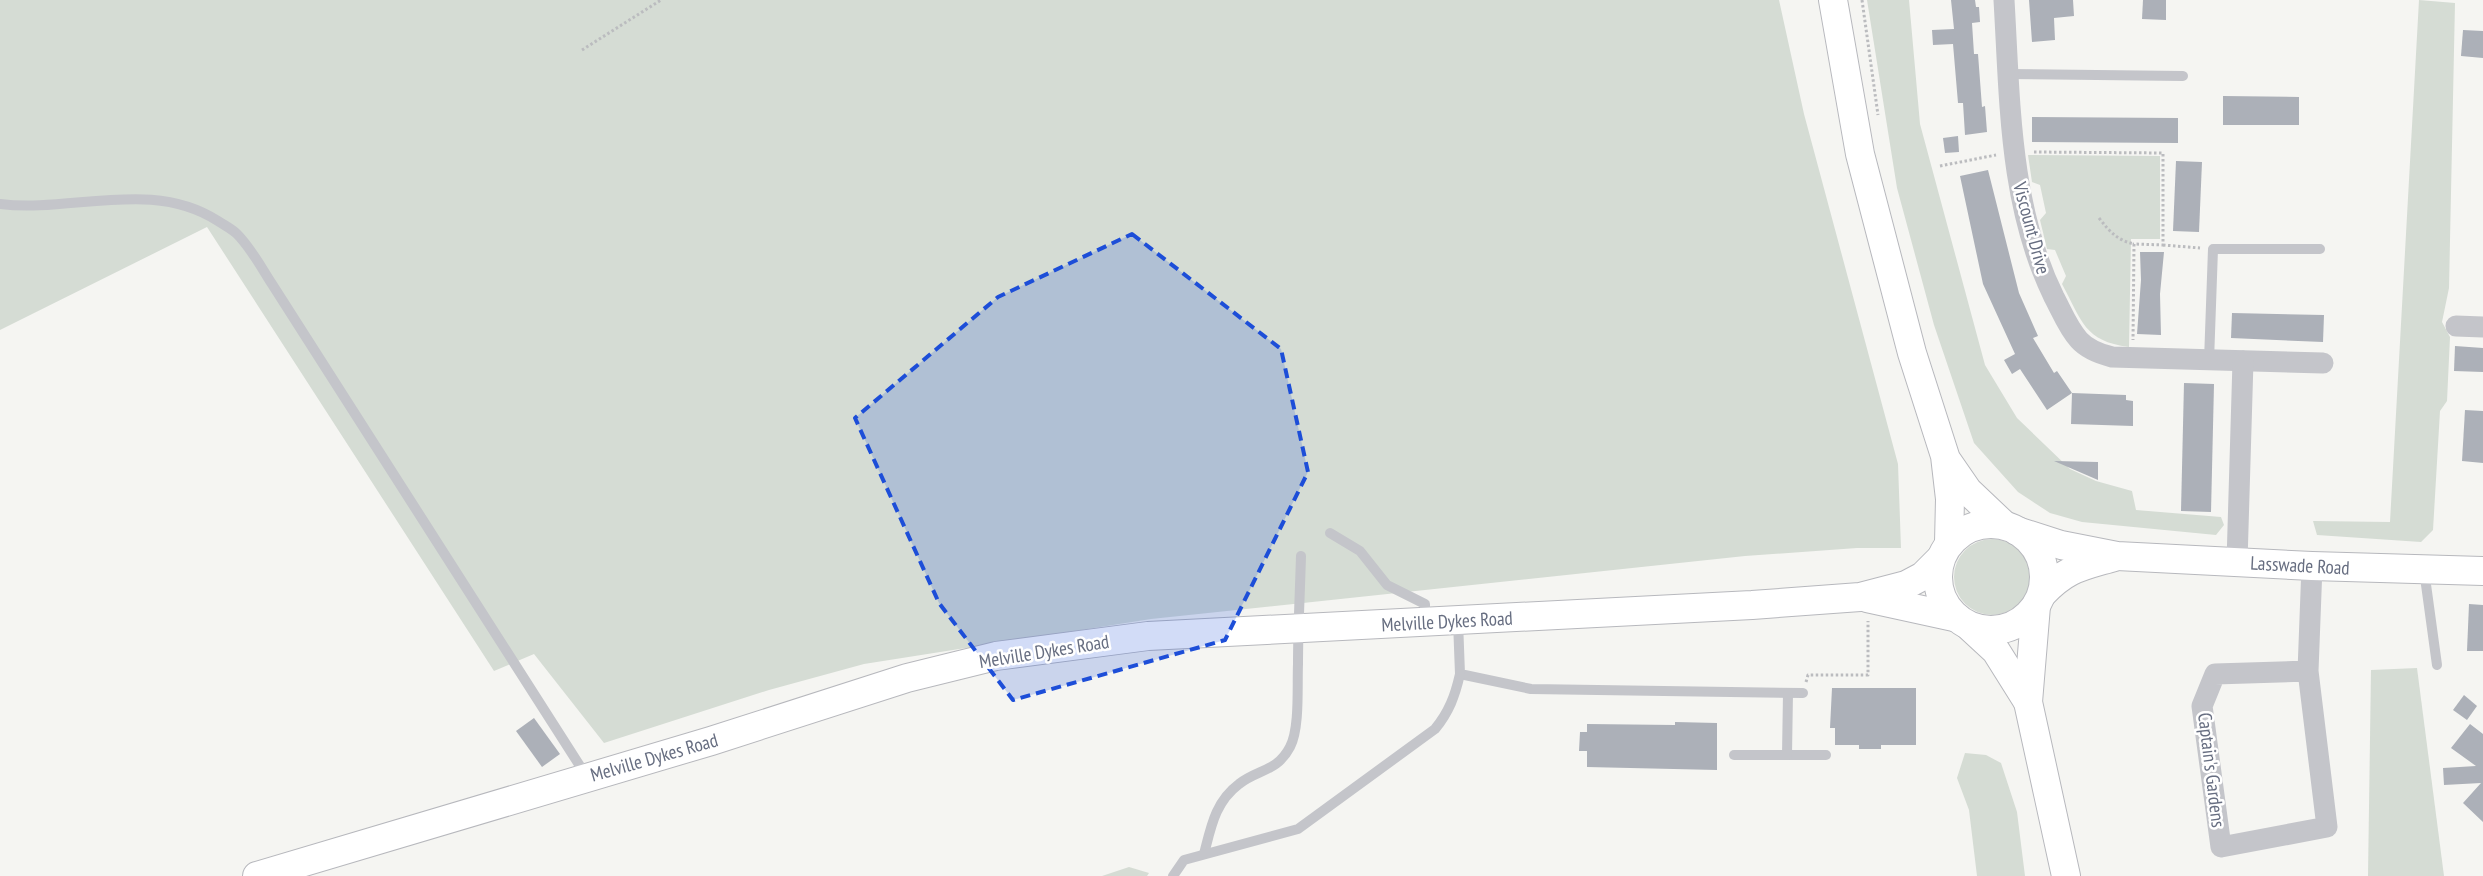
<svg xmlns="http://www.w3.org/2000/svg" width="2483" height="876" viewBox="0 0 2483 876" font-family="'PT Sans Narrow',sans-serif">
  <style>
    .green { fill: #d5dcd4 }
    .building { fill: #acb0b8 }
    .lines { fill: none; stroke-linecap: round; stroke-linejoin: round }
    .primary-casing { stroke: #b7b8bd; stroke-width: 30 }
    .path { stroke: #bbbcbf; stroke-width: 3; stroke-dasharray: 2.5 2.5; stroke-linecap: butt }
    .service { stroke: #c4c5ca; stroke-width: 10 }
    .minor { stroke: #c4c5ca; stroke-width: 21 }
    .primary { stroke: #fff; stroke-width: 28 }
    .marked { fill: #1d4ed8; fill-opacity: 0.2; stroke: #1d4ed8; stroke-width: 4; stroke-dasharray: 10 6; stroke-linejoin: round }
    .labels { text-anchor: middle; dominant-baseline: central; stroke-width: 5; stroke-linejoin: round; paint-order: stroke }
    .street-label { font-size: 19px; fill: #676e81; stroke: #fff }
  </style>
  <rect width="100%" height="100%" fill="#f5f5f2"/>
  <!-- green -->
  <g class="green">
    <polygon points="0,0 1779,0 1804,114 1898,464 1901,548 1857,548 1745,556 1151,619 864,664 769,690 604,743 534,654 494,671 207,227 0,330"/>
    <polygon points="1867,0 1909,0 1920,124 1985,365 2017,418 2070,469 2096,481 2132,491 2136,510 2221,517 2224,525 2216,535 2082,522 2050,513 2018,492 1974,443 1934,325 1897,188"/>
    <polygon points="2419,0 2455,3 2449,288 2442,322 2450,337 2447,401 2440,411 2433,530 2421,542 2317,535 2313,521 2390,522"/>
    <path d="M2028,155L2160,156V239H2131L2129,347C2084,341 2082,321 2062,284L2066,276L2055,250L2047,249L2040,220L2046,213L2040,185L2032,182Z"/>
    <circle cx="1992" cy="577" r="38"/>
    <polygon points="2417,668 2444,876 2368,876 2371,670"/>
    <polygon points="1965,753 1986,755 2001,763 2017,812 2025,876 1977,876 1969,810 1957,778"/>
    <polygon points="1129,867 1149,873 1147,876 1102,876"/>
  </g>
  <!-- building -->
  <g class="building">
    <polygon points="1951,0 1975,0 1976,7 1979,7 1980,22 1972,23 1974,54 1978,54 1982,107 1985,106 1987,132 1965,135 1963,103 1958,103 1953,44 1933,45 1932,30 1954,29"/>
    <polygon points="2029,0 2073,0 2074,16 2054,18 2055,40 2032,42"/>
    <polygon points="2143,0 2166,0 2166,20 2142,19"/>
    <polygon points="2463,30 2483,31 2483,58 2461,56"/>
    <polygon points="2223,96 2299,97 2299,125 2223,125"/>
    <polygon points="2032,117 2178,118 2178,143 2032,142"/>
    <polygon points="1958,136 1959,152 1945,153 1943,138"/>
    <polygon points="2176,161 2202,162 2199,232 2173,231"/>
    <polygon points="1988,170 2019,293 2038,336 2033,338 2054,373 2057,371 2072,393 2126,395 2126,400 2133,401 2133,426 2071,424 2072,393 2047,410 2020,369 2012,374 2004,360 2015,354 1983,284 1960,176"/>
    <polygon points="2140,252 2164,252 2160,294 2161,335 2137,334 2141,280"/>
    <polygon points="2232,313 2324,315 2323,342 2231,338"/>
    <polygon points="2455,346 2483,348 2483,372 2454,371"/>
    <polygon points="2184,383 2214,384 2211,512 2181,511"/>
    <polygon points="2465,410 2483,411 2483,463 2462,461"/>
    <polygon points="2055,461 2098,462 2098,480 2054,461"/>
    <polygon points="2469,604 2483,605 2483,651 2467,651"/>
    <polygon points="1832,688 1916,688 1916,745 1881,745 1881,749 1859,749 1859,745 1835,745 1835,728 1830,728"/>
    <polygon points="2464,695 2477,706 2467,720 2453,710"/>
    <polygon points="534,718 560,754 542,767 516,731"/>
    <polygon points="1675,722 1717,723 1717,770 1587,767 1587,751 1579,751 1580,732 1587,732 1587,724 1675,725"/>
    <polygon points="2470,724 2483,734 2483,822 2463,803 2481,783 2444,785 2443,768 2476,766 2451,748"/>
  </g>
  <g class="lines">
    <defs>
      <g id="primary">
        <polyline points="1833,0 1860,154 1912,353 1945,456 1950,499 1949,543"/>
        <polyline points="1948,462 1968,491 2004,525"/>
        <circle cx="1991" cy="577" r="53"/>
        <polyline points="2017,531 2061,545 2117,556 2312,566 2483,571"/>
        <path d="M2042,594C2067,568 2080,567 2114,557"/>
        <polyline points="1867,598 1954,617"/>
        <polyline points="2036,606 2028,702 2066,876"/>
        <polyline points="1970,627 1996,651 2028,702"/>
        <polyline points="257,876 711,741 907,678 996,656 1148,636 1752,605 1860,597 1906,585 1923,576 1940,559"/>
      </g>
    </defs>
    <!-- primary casing -->
    <use href="#primary" class="primary-casing"/>
    <!-- path -->
    <g class="path">
      <polyline points="1862,0 1878,115"/>
      <polyline points="582,50 661,0"/>
      <polyline points="2034,152 2163,153 2163,245 2134,244 2133,340"/>
      <polyline points="1940,166 1996,155"/>
      <path d="M2099,218C2110,232 2117,240 2134,244"/>
      <polyline points="2163,245 2200,248"/>
      <polyline points="1806,682 1808,675 1868,675 1868,621"/>
    </g>
    <!-- service -->
    <g class="service">
      <polyline points="2008,74 2183,76"/>
      <path d="M0,204C72,213 152,178 218,221C224,225 232,229 237,234C251,248 261,267 272,284L587,777"/>
      <polyline points="2209,361 2213,249 2320,249"/>
      <polyline points="1330,533 1360,551 1387,585 1425,604 1425,621"/>
      <polyline points="2424,570 2437,665"/>
      <polyline points="1458,621 1460,674 1531,689 1803,693"/>
      <polyline points="1734,755 1826,755"/>
      <polyline points="1787,755 1788,693"/>
      <path d="M1204,854C1211,827 1215,802 1239,784C1258,769 1277,772 1290,747C1300,728 1297,686 1298,664C1298,628 1300,592 1301,556"/>
      <path d="M1173,876L1184,860L1298,829L1435,729C1449,712 1455,696 1460,674"/>
    </g>
    <!-- minor -->
    <g class="minor">
      <path d="M2004,0C2010,100 2009,206 2054,297C2062,312 2068,328 2079,340C2088,350 2100,354 2112,357L2323,363"/>
      <polyline points="2456,326 2483,327"/>
      <polyline points="2237,562 2243,361"/>
      <polyline points="2308,671 2215,674 2202,706 2221,847 2327,827 2308,671 2312,566"/>
    </g>
    <!-- primary -->
    <use href="#primary" class="primary"/>
  </g>
  <!-- marked area -->
  <path class="marked" d="M1132,234L1281,349L1308,472L1225,640L1013,700L939,603L855,418L998,297Z"/>
  <g class="labels">
    <!-- street labels -->
    <g class="street-label">
      <text transform="translate(2032 228) rotate(75)">Viscount Drive</text>
      <text transform="translate(2300 565) rotate(3)">Lasswade Road</text>
      <text transform="translate(1447 621) rotate(-3)">Melville Dykes Road</text>
      <text transform="translate(1044 651) rotate(-9)">Melville Dykes Road</text>
      <text transform="translate(654 757) rotate(-16)">Melville Dykes Road</text>
      <text transform="translate(2212 770) rotate(83)">Captain's Gardens</text>
    </g>
  </g>
</svg>
